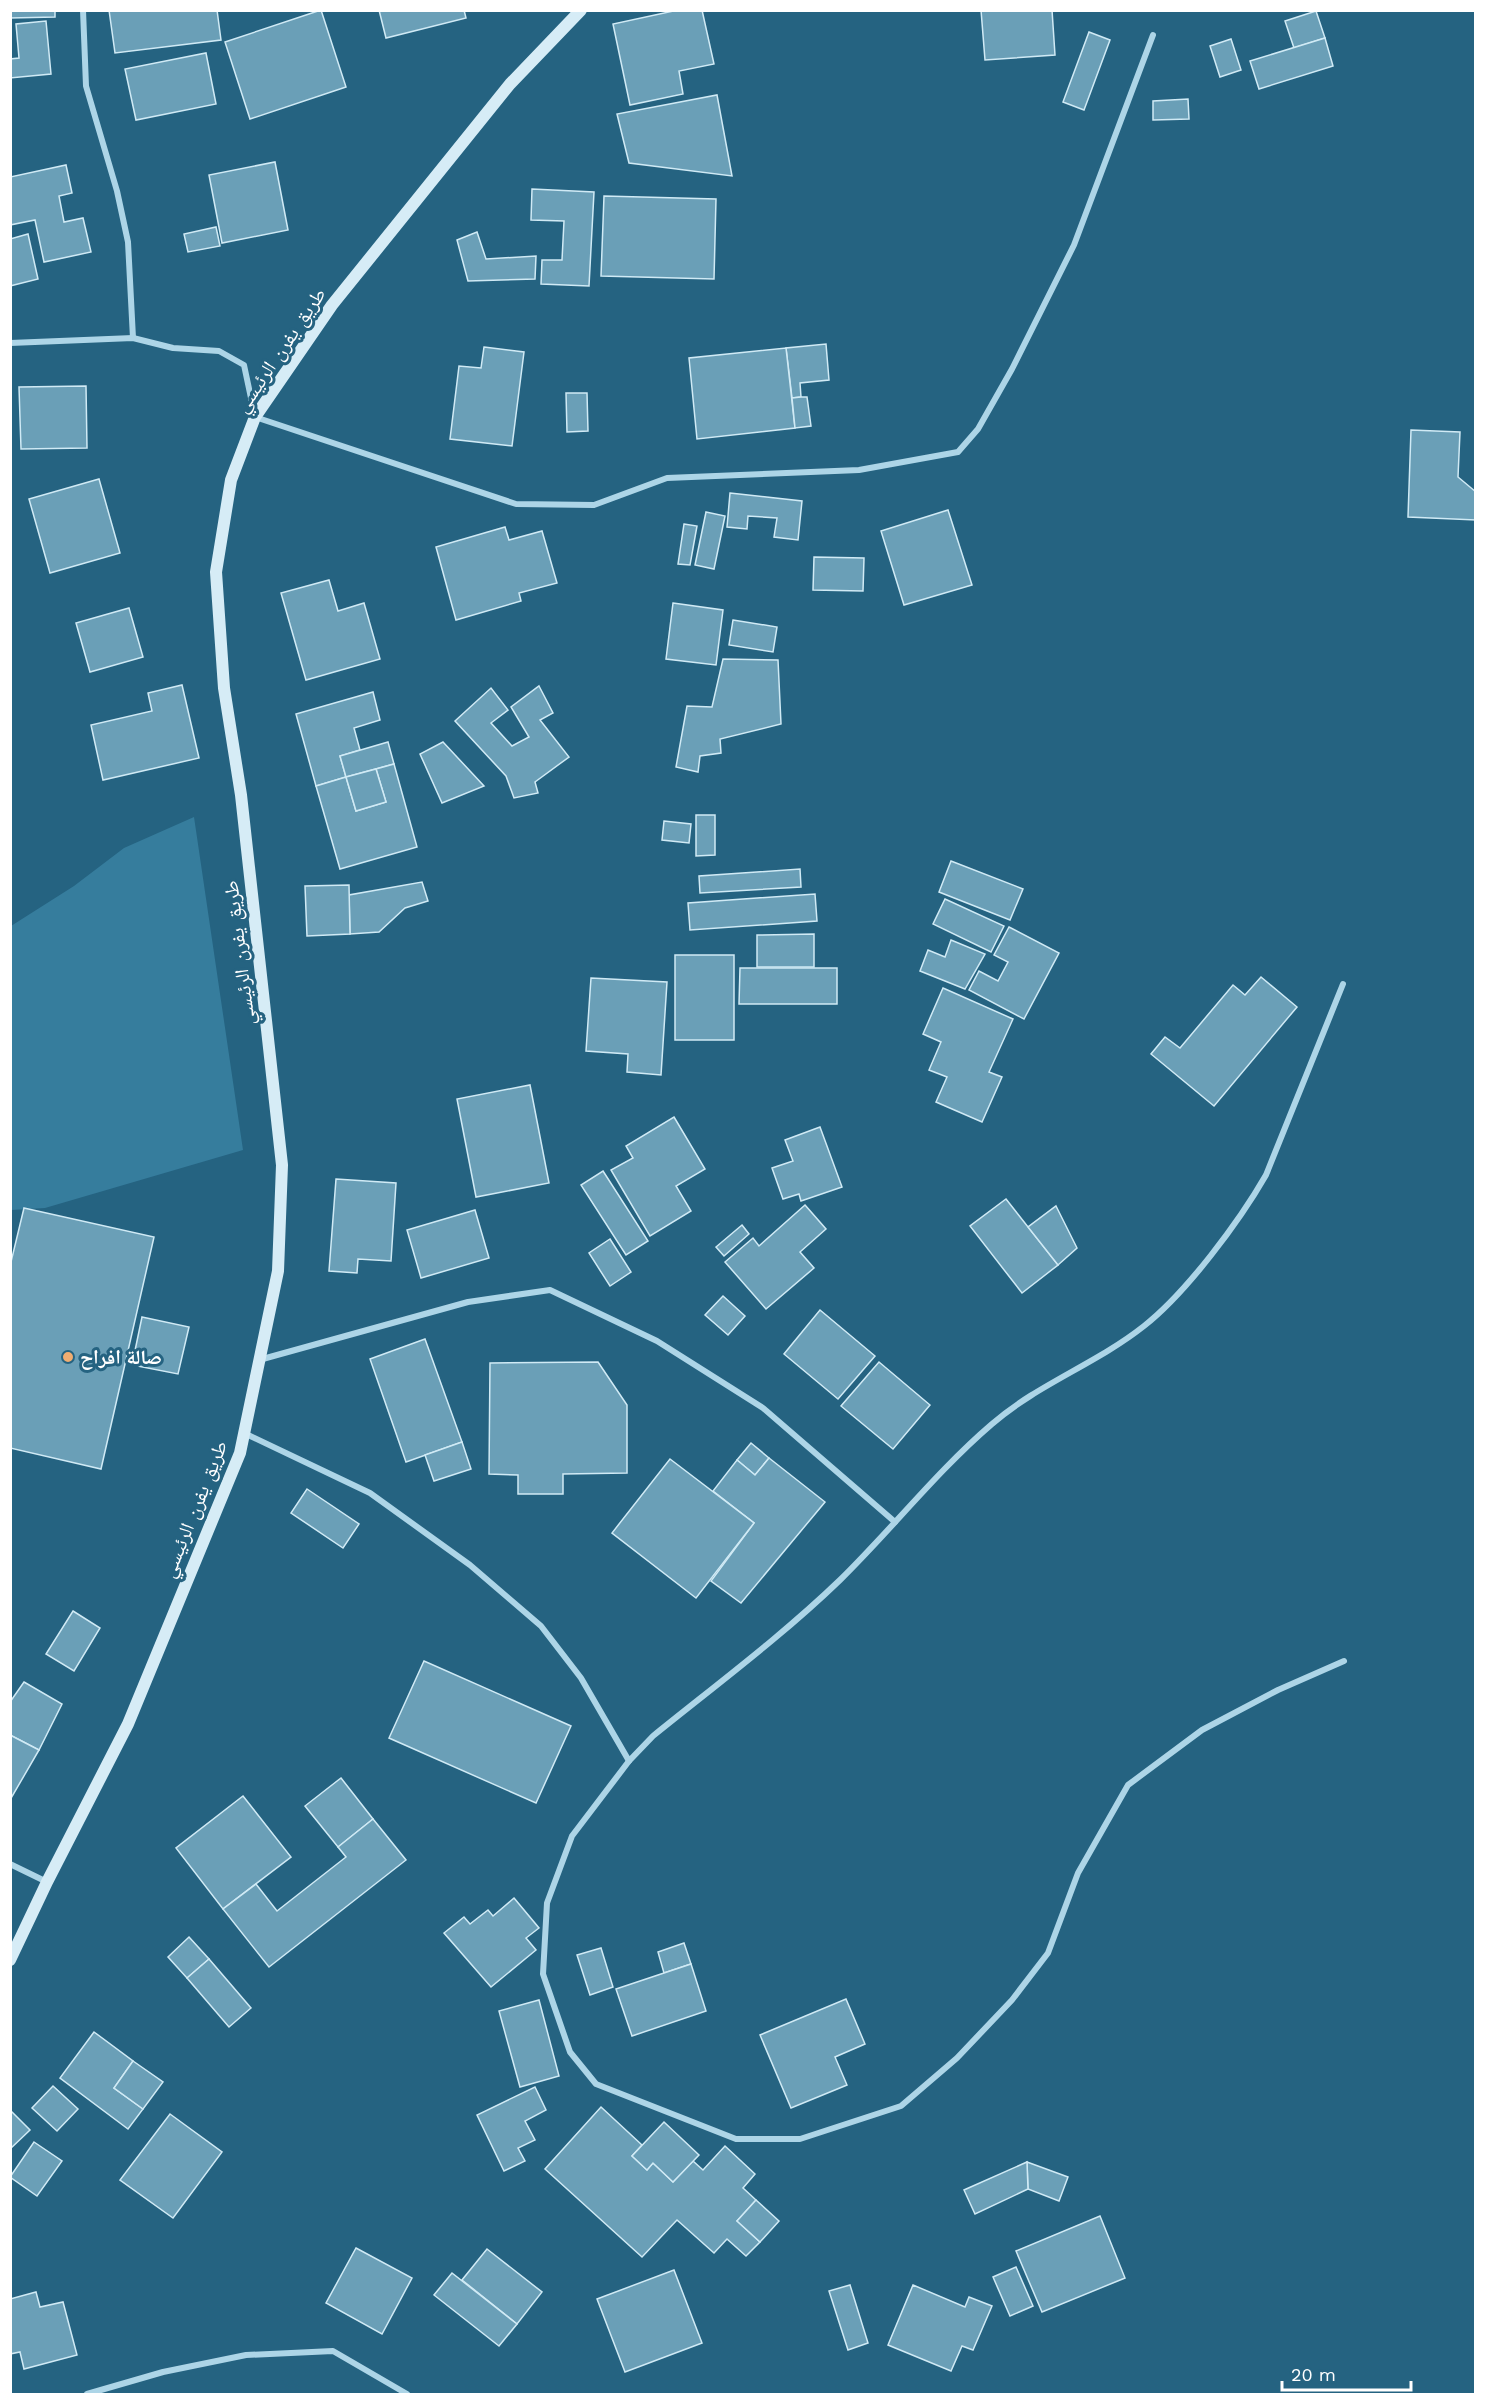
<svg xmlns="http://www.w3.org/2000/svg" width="1486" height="2405" viewBox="0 0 1486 2405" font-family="'Work Sans','Noto Naskh Arabic',sans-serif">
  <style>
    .green { fill: #367d9d }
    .building { fill: #6a9fb7; stroke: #d0eaf5; stroke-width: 1.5 }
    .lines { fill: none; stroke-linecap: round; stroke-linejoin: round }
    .street { stroke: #add5e7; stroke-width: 6 }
    .secondary { stroke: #d6ecf6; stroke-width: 12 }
    .poi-dot { fill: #f0ad71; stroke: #256381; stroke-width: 2 }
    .labels { text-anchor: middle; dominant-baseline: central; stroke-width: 6; stroke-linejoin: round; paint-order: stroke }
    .street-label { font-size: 20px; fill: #fff; stroke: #256381 }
    .poi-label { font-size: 20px; font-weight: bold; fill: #fff; stroke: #256381; text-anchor: start }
  </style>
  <rect width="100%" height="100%" fill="#256381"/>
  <!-- green -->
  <polygon class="green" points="194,817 243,1150 45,1208 11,1210 11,926 74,886 124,848"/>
  <!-- building -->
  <g class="building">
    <polygon points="10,10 55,10 55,17 10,18"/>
    <polygon points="109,10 217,10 221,40 115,53"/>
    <polygon points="321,10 346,87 250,119 225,42"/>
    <polygon points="379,10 464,10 466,18 386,38"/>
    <polygon points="678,10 702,10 714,64 679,71 683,94 630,105 613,24"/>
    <polygon points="981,10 1052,10 1055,55 985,60"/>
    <polygon points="1316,11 1325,38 1294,48 1285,21"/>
    <polygon points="46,21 51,74 10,78 10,59 19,58 16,24"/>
    <polygon points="1089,32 1110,40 1084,110 1063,102"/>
    <polygon points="1325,38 1333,66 1259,89 1250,61"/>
    <polygon points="1231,39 1241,70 1220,77 1210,46"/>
    <polygon points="206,53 216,104 136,120 125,69"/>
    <polygon points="717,95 732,176 629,163 617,114"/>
    <polygon points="1188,99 1189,119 1153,120 1153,101"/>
    <polygon points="275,162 288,230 222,243 209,175"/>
    <polygon points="66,165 72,193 59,196 64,222 83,218 91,252 44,262 35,220 10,225 10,177"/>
    <polygon points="532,189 594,192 589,286 541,284 542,260 562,260 564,221 531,220"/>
    <polygon points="604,196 716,199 714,279 601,276"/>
    <polygon points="216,227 220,246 188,252 184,234"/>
    <polygon points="477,232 486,259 536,256 535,279 468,281 457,240"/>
    <polygon points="28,234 38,279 10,286 10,239"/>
    <polygon points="826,344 829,380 800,383 801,397 792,398 786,348"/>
    <polygon points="484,347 524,352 512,446 450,439 459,366 481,368"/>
    <polygon points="786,348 795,428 697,439 689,358"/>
    <polygon points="86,386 87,448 21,449 19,387"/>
    <polygon points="566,393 587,393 588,431 567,432"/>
    <polygon points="801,397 807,397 811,426 795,428 792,398"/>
    <polygon points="1411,430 1460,432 1458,477 1476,492 1476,520 1408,517"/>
    <polygon points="99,479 120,553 50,573 29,499"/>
    <polygon points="730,493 802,501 798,540 774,537 777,518 748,516 747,529 727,527"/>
    <polygon points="948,510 972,585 904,605 881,531"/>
    <polygon points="706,512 725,516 714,569 695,565"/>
    <polygon points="684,524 697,526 690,565 678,564"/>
    <polygon points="505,527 509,540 542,531 557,583 519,593 521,601 456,620 436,547"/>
    <polygon points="814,557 864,558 863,591 813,590"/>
    <polygon points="329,580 338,611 364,603 380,659 306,680 281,593"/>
    <polygon points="673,603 723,610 716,665 666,659"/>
    <polygon points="129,608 143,657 90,672 76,623"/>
    <polygon points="733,620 777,627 773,652 729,645"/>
    <polygon points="723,659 778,660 781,724 720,739 721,753 700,756 698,772 676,767 687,706 712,707"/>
    <polygon points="182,685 199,758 103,780 91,725 152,711 148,693"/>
    <polygon points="539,686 553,713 540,720 569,757 535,782 538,793 514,798 506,776 455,721 491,688 508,710 491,723 512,746 529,737 511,707"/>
    <polygon points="373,692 380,720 354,728 360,750 340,756 346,777 316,786 296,714"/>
    <polygon points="388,742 394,764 346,777 340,756"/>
    <polygon points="443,742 484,786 442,803 420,754"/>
    <polygon points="394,764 417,847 340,869 316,786 346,777 356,811 386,802 376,769"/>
    <polygon points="376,769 386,802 356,811 346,777"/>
    <polygon points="696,815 715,815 715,855 696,856"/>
    <polygon points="664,821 691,824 689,843 662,840"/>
    <polygon points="951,861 1023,889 1010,920 939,892"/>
    <polygon points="800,869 801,887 700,893 699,876"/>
    <polygon points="422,882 428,901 405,908 379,932 350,934 349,895"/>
    <polygon points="349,885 350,934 307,936 305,886"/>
    <polygon points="815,894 817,921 690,930 688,903"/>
    <polygon points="945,899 1004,926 991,952 933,924"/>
    <polygon points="1009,927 1059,953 1024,1019 969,990 979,971 998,981 1008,962 994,955"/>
    <polygon points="814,934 814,967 757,967 757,935"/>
    <polygon points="951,940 985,954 965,989 920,971 928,950 945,957"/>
    <rect x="675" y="955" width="59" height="85"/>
    <polygon points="740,968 837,968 837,1004 739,1004"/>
    <polygon points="1261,977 1297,1007 1214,1106 1151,1054 1165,1037 1180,1048 1233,985 1245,995"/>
    <polygon points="591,978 667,982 661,1075 627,1072 628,1054 586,1051"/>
    <polygon points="943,988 1013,1019 989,1072 1002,1077 982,1122 936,1102 947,1077 929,1070 941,1042 923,1034"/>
    <polygon points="530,1085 549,1183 476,1197 457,1099"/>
    <polygon points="674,1117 705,1169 676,1186 691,1211 650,1236 611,1170 633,1158 626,1146"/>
    <polygon points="820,1127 842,1187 801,1201 799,1194 783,1199 772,1168 793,1161 785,1140"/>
    <polygon points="603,1171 648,1241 626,1255 581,1185"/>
    <polygon points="336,1179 396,1183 391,1261 358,1259 357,1273 329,1271"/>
    <polygon points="1006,1199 1058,1265 1022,1293 970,1226"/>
    <polygon points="805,1205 826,1229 800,1252 814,1268 766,1309 725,1262 753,1238 759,1246"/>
    <polygon points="1056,1206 1077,1248 1058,1265 1028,1227"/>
    <polygon points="24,1208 154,1237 101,1469 10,1448 10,1266"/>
    <polygon points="475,1210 489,1258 421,1278 407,1230"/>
    <polygon points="742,1225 749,1234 724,1256 716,1247"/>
    <polygon points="610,1239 631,1272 610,1286 589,1253"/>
    <polygon points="723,1296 745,1316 728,1335 705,1315"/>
    <polygon points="820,1310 875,1356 838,1399 784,1354"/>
    <polygon points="142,1317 189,1327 178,1374 132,1365"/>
    <polygon points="425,1339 462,1442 406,1462 370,1359"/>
    <polygon points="598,1362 627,1405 627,1473 563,1474 563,1494 518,1494 518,1475 489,1474 490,1363"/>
    <polygon points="879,1362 930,1405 893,1449 841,1406"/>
    <polygon points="462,1442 471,1469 434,1481 425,1455"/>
    <polygon points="751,1443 769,1458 755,1475 737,1460"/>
    <polygon points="769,1458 825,1502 741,1603 711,1581 754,1523 713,1491 737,1460 755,1475"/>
    <polygon points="670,1459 754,1523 696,1598 612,1533"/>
    <polygon points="307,1489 359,1524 343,1548 291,1513"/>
    <polygon points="73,1611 100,1628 74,1671 46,1654"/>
    <polygon points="424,1661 571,1726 536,1803 389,1738"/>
    <polygon points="24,1682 62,1704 39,1750 10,1735 10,1702"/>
    <polygon points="10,1735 39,1750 10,1800"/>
    <polygon points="341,1778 373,1819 338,1847 305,1806"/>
    <polygon points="243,1796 291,1857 223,1909 176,1848"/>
    <polygon points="373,1819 406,1860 269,1967 223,1909 256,1884 277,1911 346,1857 338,1847"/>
    <polygon points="514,1898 539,1928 526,1938 536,1950 491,1987 444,1933 464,1917 470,1924 488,1910 493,1916"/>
    <polygon points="189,1937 209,1959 187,1978 168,1957"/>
    <polygon points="684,1943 691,1964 664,1973 658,1952"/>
    <polygon points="601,1948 613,1987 590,1995 577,1955"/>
    <polygon points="209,1959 251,2008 229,2027 187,1978"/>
    <polygon points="691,1964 706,2011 632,2036 616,1989"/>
    <polygon points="846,1999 865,2044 835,2057 847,2085 791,2108 760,2035"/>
    <polygon points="539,2000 559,2076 520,2087 499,2011"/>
    <polygon points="94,2032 133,2061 114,2088 143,2109 128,2129 60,2078"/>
    <polygon points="133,2061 163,2082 143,2109 114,2088"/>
    <polygon points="53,2086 78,2109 57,2131 32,2108"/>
    <polygon points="535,2087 546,2110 525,2121 535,2140 518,2148 525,2161 504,2171 477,2115"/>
    <polygon points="601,2107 642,2145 632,2156 647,2170 653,2163 673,2182 693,2161 703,2170 725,2146 755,2174 743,2188 756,2200 737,2221 760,2242 746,2256 727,2239 714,2253 677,2220 642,2257 545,2169"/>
    <polygon points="10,2110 30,2130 10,2149"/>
    <polygon points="170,2114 222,2152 173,2218 120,2180"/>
    <polygon points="664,2122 699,2155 673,2182 653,2163 647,2170 632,2156"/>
    <polygon points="34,2142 62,2161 37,2196 10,2177"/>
    <polygon points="1027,2162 1068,2177 1059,2201 1028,2189"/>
    <polygon points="1027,2162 1028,2189 975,2214 964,2190"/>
    <polygon points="756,2200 779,2221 760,2242 737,2221"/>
    <polygon points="1100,2216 1125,2278 1042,2312 1016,2251"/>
    <polygon points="356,2248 412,2278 382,2334 326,2303"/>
    <polygon points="487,2249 542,2292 517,2324 462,2280"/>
    <polygon points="1016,2267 1033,2306 1010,2316 993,2277"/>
    <polygon points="674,2270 702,2343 625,2372 597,2299"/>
    <polygon points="452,2273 517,2324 499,2346 434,2295"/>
    <polygon points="850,2285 868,2343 848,2350 829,2291"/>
    <polygon points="913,2285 965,2307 969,2297 992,2306 973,2350 962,2346 951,2371 888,2345"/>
    <polygon points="36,2292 40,2307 63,2302 77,2355 24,2369 20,2352 10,2354 10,2299"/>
  </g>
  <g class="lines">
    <!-- street -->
    <g class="street">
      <polyline points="83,10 86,86 117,191 128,242 133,338"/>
      <polyline points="10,343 133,338 173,348 219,351 244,365 255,417 516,504 594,505 667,478 859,470 958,452 978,429 1012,369 1074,245 1153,35"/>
      <path d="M1343,984L1266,1175C1239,1222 1186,1293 1144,1326C1096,1364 1038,1384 992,1424C937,1471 892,1529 840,1580C782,1636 716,1685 653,1736L629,1761L572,1836L547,1903L543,1974L570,2052L596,2084L736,2139H800L901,2106L957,2058L1012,2000L1048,1953L1078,1873L1128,1785L1202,1730L1278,1690L1344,1661"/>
      <polyline points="259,1360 468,1302 550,1290 657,1341 763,1408 895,1522"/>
      <polyline points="244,1433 370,1493 470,1565 541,1626 581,1678 629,1761"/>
      <polyline points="10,1864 47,1882"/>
      <polyline points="87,2394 163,2372 246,2355 333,2351 407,2394"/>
    </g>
    <!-- secondary -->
    <polyline class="secondary" points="10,1960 47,1882 128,1724 240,1453 278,1271 282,1165 241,795 224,688 216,572 231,480 255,417 332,305 510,84 581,10"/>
  </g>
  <!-- markers -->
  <circle class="poi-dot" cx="68" cy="1357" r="6"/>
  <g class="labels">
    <!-- street labels -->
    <g class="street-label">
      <text transform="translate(280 350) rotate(-56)">طريق يفرن الرئيسي</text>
      <text transform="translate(239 953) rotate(-97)">طريق يفرن الرئيسي</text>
      <text transform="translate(194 1509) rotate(-68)">طريق يفرن الرئيسي</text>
    </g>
    <!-- poi labels -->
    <g class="poi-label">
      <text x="80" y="1357">صالة افراح</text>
    </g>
  </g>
  <!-- border -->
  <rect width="1486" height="2405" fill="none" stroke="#ffffff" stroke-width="24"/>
  <!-- scale -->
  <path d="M1282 2381v9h129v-9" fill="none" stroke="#ffffff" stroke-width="3"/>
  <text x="1291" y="2381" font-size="18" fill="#ffffff" stroke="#256381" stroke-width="4.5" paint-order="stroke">20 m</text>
</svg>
